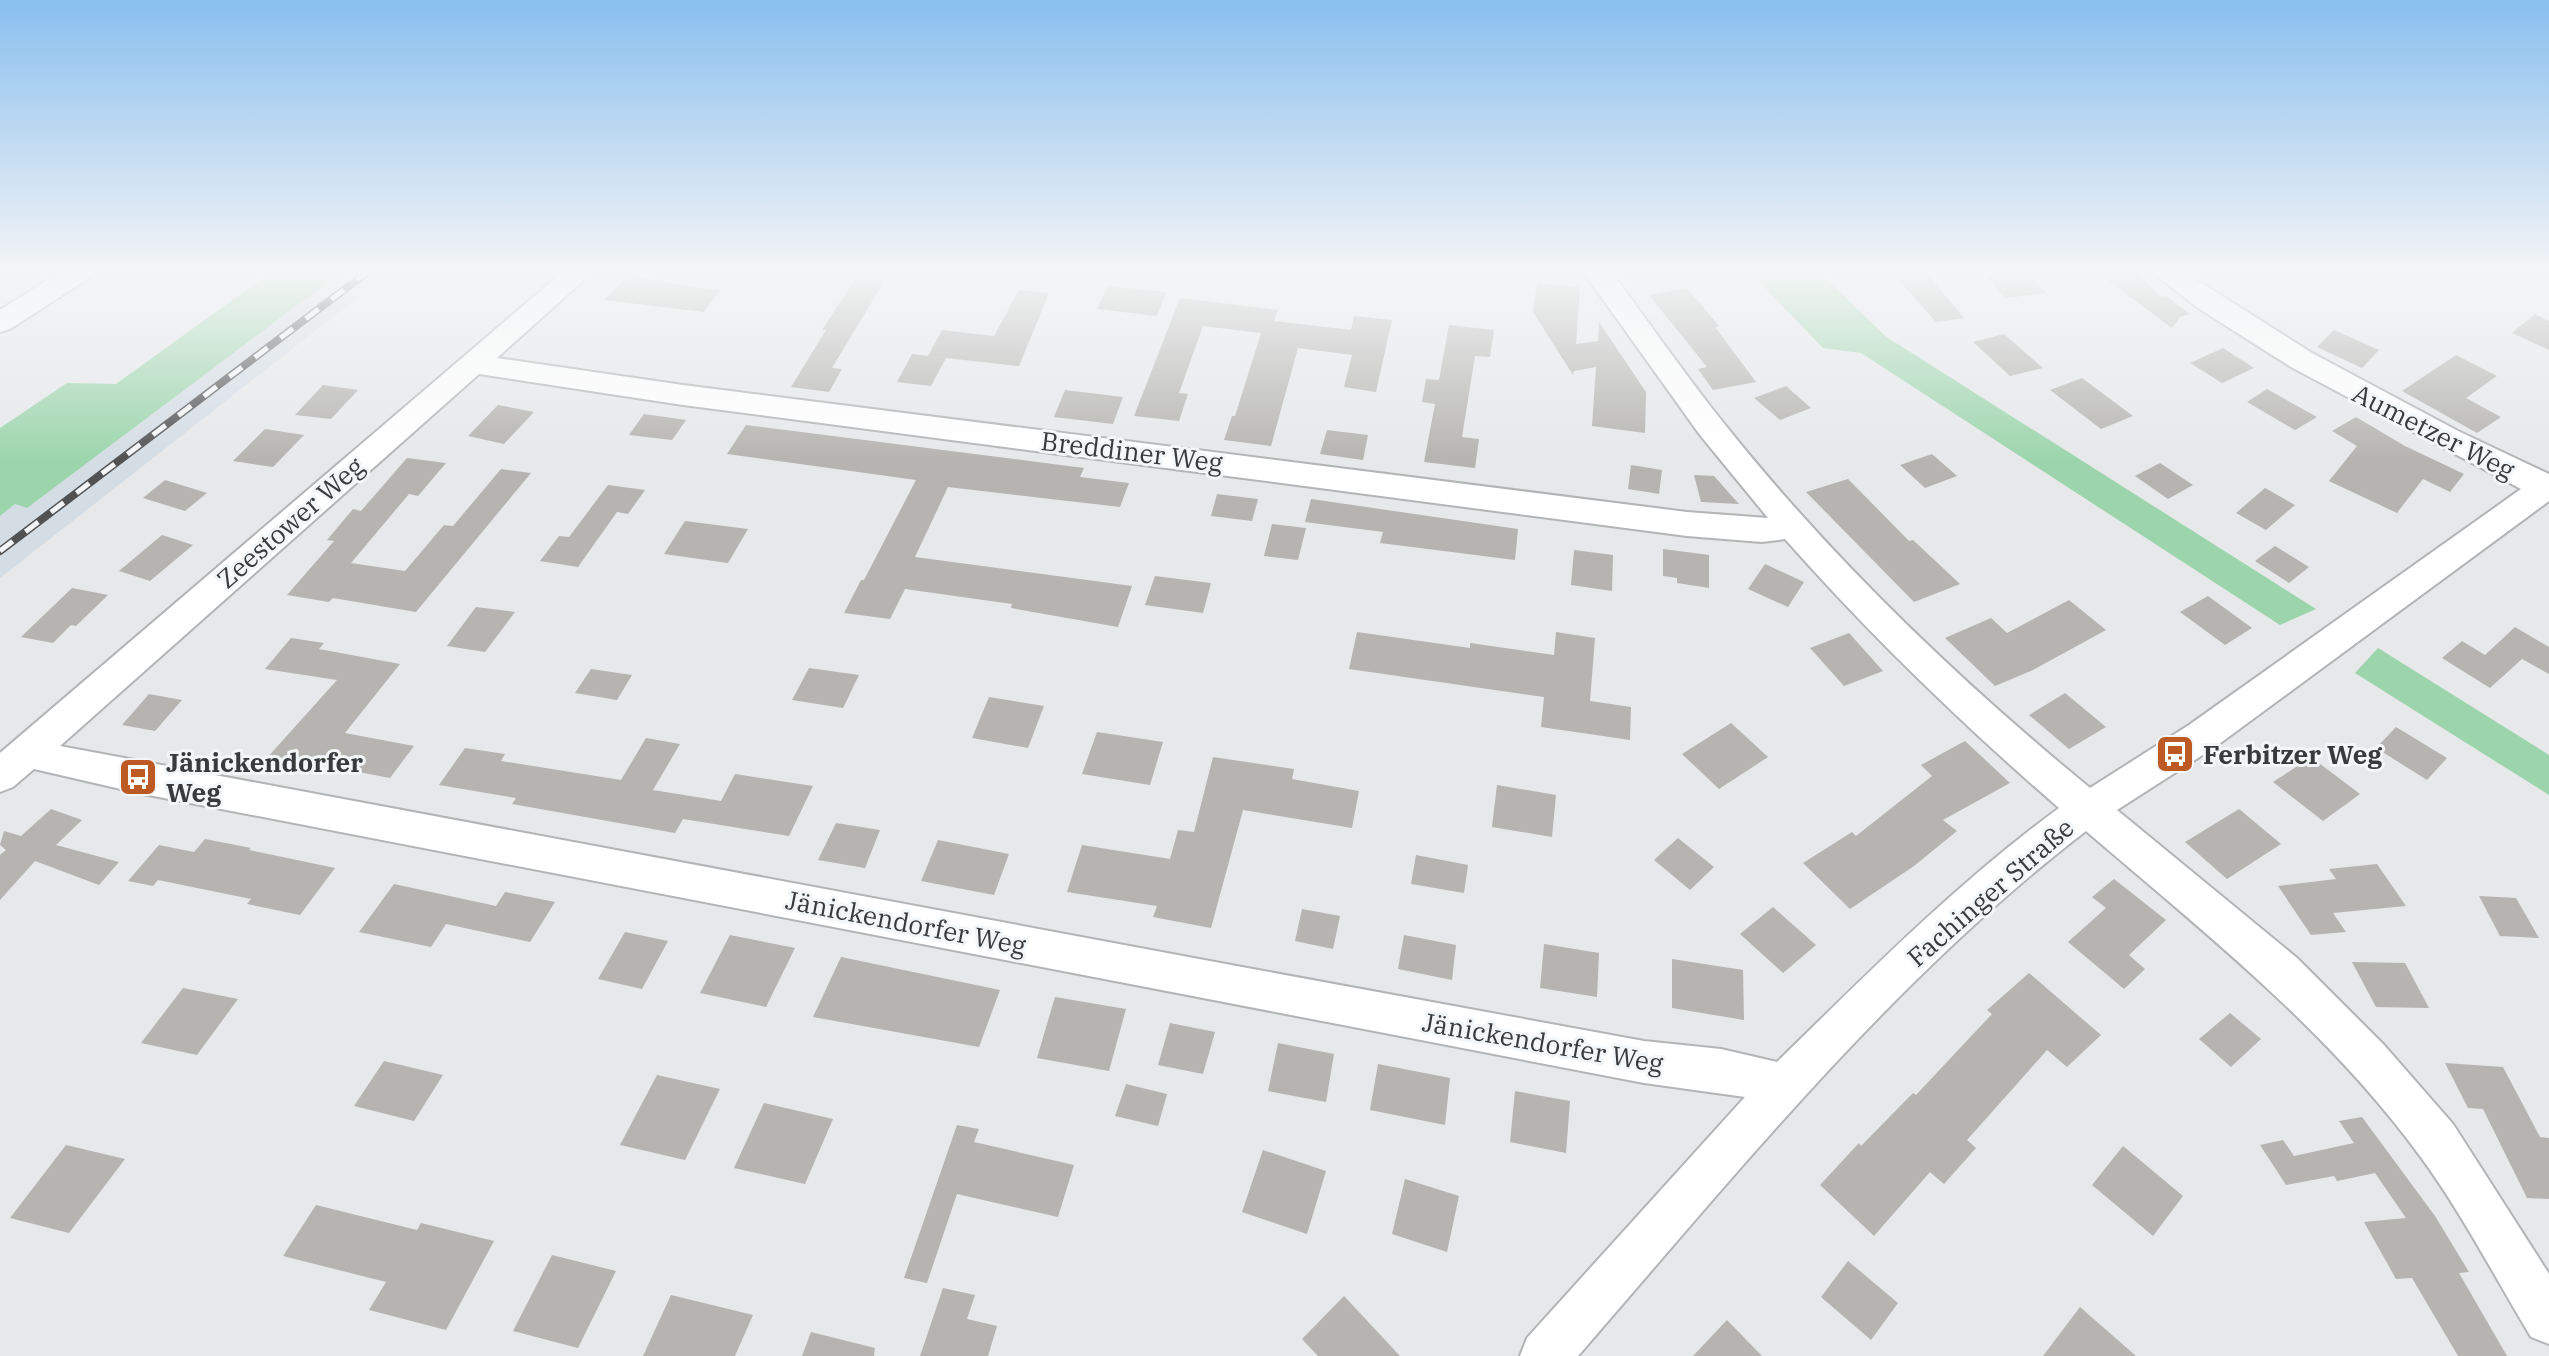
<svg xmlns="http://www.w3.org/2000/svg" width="2549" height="1356" viewBox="0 0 2549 1356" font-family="'IBM Plex Serif',serif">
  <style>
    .built { fill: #d4dde4 }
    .green { fill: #9cd5ac }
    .building { fill: #b5b4b1 }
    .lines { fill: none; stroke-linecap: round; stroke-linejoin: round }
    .minor-casing { stroke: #b2b4b6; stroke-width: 4 }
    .minor { fill: #fff; fill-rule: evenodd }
    .rail-casing { stroke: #515253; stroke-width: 8 }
    .rail { stroke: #f3f6f8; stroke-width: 5; stroke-dasharray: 16; stroke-linecap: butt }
    .labels { text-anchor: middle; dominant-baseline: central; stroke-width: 6; stroke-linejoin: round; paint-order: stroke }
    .street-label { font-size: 26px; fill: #393a3b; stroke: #f3f6f8 }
    .poi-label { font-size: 26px; font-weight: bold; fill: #393a3b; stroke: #f3f6f8; text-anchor: start }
  </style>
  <rect width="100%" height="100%" fill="#e6e8ea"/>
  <!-- built -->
  <polygon class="built" points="344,270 393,270 0,578 0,516 15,504 27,507"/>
  <!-- green -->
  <g class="green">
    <polygon points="274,270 344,270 27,508 15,504 0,516 0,428 67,383 116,384"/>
    <polygon points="1748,270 1818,270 1885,336 2316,609 2280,625 1861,353 1823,348"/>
    <polygon points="2378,648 2549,755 2549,795 2355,673"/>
  </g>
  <!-- building -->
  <g class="building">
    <polygon points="861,270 891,270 832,368 842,369 829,392 791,387 826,330 822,330"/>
    <polygon points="1890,270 1924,270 1964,318 1936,322"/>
    <polygon points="2024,270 2046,293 2006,298 1985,275"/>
    <polygon points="2094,270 2134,270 2161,297 2166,296 2190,314 2180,317 2172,328"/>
    <polygon points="629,275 685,286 720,290 704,312 604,300"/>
    <polygon points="1537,283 1580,287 1576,344 1598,341 1599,322 1646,392 1645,433 1592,426 1596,367 1574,371 1573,375 1533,312"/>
    <polygon points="1108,286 1166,292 1157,316 1097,309"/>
    <polygon points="1687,288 1719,326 1715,327 1756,382 1713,390 1698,369 1707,367 1649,295"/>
    <polygon points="1019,290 1049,293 1019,366 928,356 942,330 994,336"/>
    <polygon points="1180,298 1278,310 1274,321 1351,330 1354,316 1392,320 1376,392 1344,387 1352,355 1298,348 1271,446 1224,440 1232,416 1235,416 1261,333 1203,326 1179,393 1188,394 1179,421 1134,416"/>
    <polygon points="2535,314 2549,321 2549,350 2512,333"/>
    <polygon points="1449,325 1494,330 1490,357 1475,356 1462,437 1479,439 1475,468 1424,462 1435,404 1422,402 1426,379 1439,380"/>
    <polygon points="2334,330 2379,350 2362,368 2317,347"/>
    <polygon points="2004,334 2043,368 2010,376 1973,342"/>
    <polygon points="2223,348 2254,368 2222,383 2190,363"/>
    <polygon points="912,354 946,358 931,386 897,382"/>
    <polygon points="2456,355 2497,376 2466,398 2501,417 2477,433 2402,391"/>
    <polygon points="2082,378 2133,416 2101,429 2050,390"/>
    <polygon points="323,385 358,390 331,419 295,415"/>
    <polygon points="1786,386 1811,408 1780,420 1754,398"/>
    <polygon points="2267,389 2317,417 2295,430 2247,402"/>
    <polygon points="1065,390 1123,397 1113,424 1054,417"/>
    <polygon points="498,405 534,412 504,444 468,436"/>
    <polygon points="644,414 686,420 672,440 629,435"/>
    <polygon points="2356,417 2405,446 2464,474 2450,492 2423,479 2397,513 2329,481 2357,446 2332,431"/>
    <polygon points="746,425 1084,468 1080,477 1129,483 1120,507 948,487 915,557 1132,586 1118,627 1011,608 1012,604 905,589 890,619 844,613 861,580 864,580 916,480 727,454"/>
    <polygon points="265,429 304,435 273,467 233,461"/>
    <polygon points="1327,430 1368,435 1363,460 1320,454"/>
    <polygon points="1932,454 1957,476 1925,488 1900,465"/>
    <polygon points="407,458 446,463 418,496 409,494 351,563 405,571 444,525 453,526 501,469 531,473 416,612 333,598 329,602 287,595 334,541 327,540 353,509 361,511"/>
    <polygon points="2160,463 2193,485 2168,499 2135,476"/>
    <polygon points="1631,465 1662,470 1659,494 1628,489"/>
    <polygon points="1694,475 1714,476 1739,504 1701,502"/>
    <polygon points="1848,479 1909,541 1913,540 1960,584 1914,602 1806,492"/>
    <polygon points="165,480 207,493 185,511 143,498"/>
    <polygon points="608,485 645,490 628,514 617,512 578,567 540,561 559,536 569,537"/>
    <polygon points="2265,488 2295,505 2266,530 2236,513"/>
    <polygon points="1217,494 1258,499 1252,521 1211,516"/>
    <polygon points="1311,499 1518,529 1515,560 1380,543 1383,532 1305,522"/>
    <polygon points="685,521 748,529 728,563 664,554"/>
    <polygon points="1272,524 1306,528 1298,560 1264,556"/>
    <polygon points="162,535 193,545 150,581 119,571"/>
    <polygon points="2275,546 2309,567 2289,583 2255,561"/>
    <polygon points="1663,549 1709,555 1709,588 1677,583 1677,578 1663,576"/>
    <polygon points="1574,550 1613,555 1612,591 1571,585"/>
    <polygon points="1765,564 1804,582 1788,607 1748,589"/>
    <polygon points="1155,576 1211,583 1203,613 1145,605"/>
    <polygon points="72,588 108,595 76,626 71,625 53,643 21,637"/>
    <polygon points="2208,596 2252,628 2225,645 2180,612"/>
    <polygon points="2069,600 2106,630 2033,670 1995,686 1945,638 1991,618 2007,633"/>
    <polygon points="476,607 515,612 485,652 447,646"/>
    <polygon points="2515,627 2549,647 2549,674 2522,659 2490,688 2442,658 2462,641 2485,655"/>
    <polygon points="1357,632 1470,648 1470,643 1554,655 1556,632 1595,638 1590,701 1631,707 1630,740 1541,727 1544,697 1349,669"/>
    <polygon points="1849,633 1883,671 1844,686 1810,648"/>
    <polygon points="291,638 324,643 319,649 400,664 345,733 414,746 390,778 306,762 302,766 266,759 337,680 265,669"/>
    <polygon points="809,668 859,675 843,708 792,700"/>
    <polygon points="591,669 632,675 617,700 575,693"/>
    <polygon points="2065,693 2106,727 2069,749 2029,715"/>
    <polygon points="149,694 182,700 155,731 122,725"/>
    <polygon points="989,697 1044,706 1028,748 972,738"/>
    <polygon points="1731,723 1768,757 1719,789 1682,754"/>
    <polygon points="2396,727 2447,758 2427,780 2376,748"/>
    <polygon points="1097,732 1163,742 1150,785 1082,774"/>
    <polygon points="646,738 680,744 653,790 721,801 735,774 813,786 789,836 683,819 675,833 512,804 516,798 439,785 465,748 505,754 501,761 621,780"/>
    <polygon points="1965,741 2010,783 1943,820 1957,831 1914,866 1850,909 1803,863 1852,832 1856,836 1932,776 1921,765"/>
    <polygon points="1213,757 1294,769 1292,779 1359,791 1352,828 1243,810 1211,928 1153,917 1157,906 1067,892 1082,845 1170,859 1178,830 1194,832"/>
    <polygon points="2311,757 2360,794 2323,821 2273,782"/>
    <polygon points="1497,785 1556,795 1552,837 1492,827"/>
    <polygon points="51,809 82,820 56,845 119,862 99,885 35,861 0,900 0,855 6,850 0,845 4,831 21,836"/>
    <polygon points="2239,809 2281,844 2227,879 2185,842"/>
    <polygon points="836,823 880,830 865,868 818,860"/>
    <polygon points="1678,838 1714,867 1690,890 1654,860"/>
    <polygon points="205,839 251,848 249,850 335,868 300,915 247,904 251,899 158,880 153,886 128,881 159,845 194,852"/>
    <polygon points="938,840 1009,854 994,895 921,881"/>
    <polygon points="1416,855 1468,865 1464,893 1411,884"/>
    <polygon points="2377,864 2406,906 2333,913 2346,932 2311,935 2278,886 2336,879 2329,869"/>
    <polygon points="2114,879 2166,920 2129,955 2145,969 2124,989 2068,942 2106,908 2092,897"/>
    <polygon points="394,884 496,906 505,892 555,902 530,942 446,924 431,947 359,932"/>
    <polygon points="2479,896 2516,898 2539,938 2500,936"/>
    <polygon points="1773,907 1816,945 1783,973 1740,934"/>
    <polygon points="1302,909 1340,916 1333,949 1295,941"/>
    <polygon points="625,932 668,941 642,989 598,979"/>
    <polygon points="730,935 795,948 766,1007 700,993"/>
    <polygon points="1404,935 1456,945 1452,980 1398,969"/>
    <polygon points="1544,944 1599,953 1597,997 1540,988"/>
    <polygon points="841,957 1000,990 979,1047 813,1017"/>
    <polygon points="1672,959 1743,970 1744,1020 1672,1008"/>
    <polygon points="2352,962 2405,963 2429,1008 2376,1007"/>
    <polygon points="2029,973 2101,1035 2067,1067 2047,1050 1967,1140 1976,1148 1944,1184 1930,1172 1874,1236 1820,1185 1859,1143 1861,1146 1913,1093 1916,1095 1992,1014 1987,1010"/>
    <polygon points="183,988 238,999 197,1055 141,1043"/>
    <polygon points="1055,997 1126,1009 1109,1071 1037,1058"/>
    <polygon points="2230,1013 2261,1039 2231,1067 2199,1039"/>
    <polygon points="1170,1023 1215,1032 1203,1074 1158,1065"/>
    <polygon points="1278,1043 1334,1054 1326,1102 1268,1091"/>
    <polygon points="384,1061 443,1075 414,1121 354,1106"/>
    <polygon points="2445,1063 2503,1067 2540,1137 2549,1138 2549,1199 2527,1198 2483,1109 2468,1108"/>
    <polygon points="1378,1064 1450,1078 1445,1125 1370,1110"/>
    <polygon points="657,1075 720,1089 685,1160 620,1145"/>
    <polygon points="1126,1084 1167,1094 1158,1126 1115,1116"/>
    <polygon points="1515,1091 1570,1101 1566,1153 1510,1142"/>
    <polygon points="764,1103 833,1119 805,1184 734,1168"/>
    <polygon points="2362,1117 2435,1216 2469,1272 2459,1273 2507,1356 2458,1356 2412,1278 2396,1279 2364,1222 2406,1218 2375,1173 2337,1181 2334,1176 2286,1185 2260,1145 2283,1140 2294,1156 2354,1143 2339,1121"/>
    <polygon points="957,1125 979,1129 974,1142 1074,1165 1058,1217 957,1194 927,1283 904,1278"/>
    <polygon points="66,1145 125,1159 69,1233 10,1218"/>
    <polygon points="2123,1146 2183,1196 2153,1236 2092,1185"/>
    <polygon points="1263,1150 1326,1171 1307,1234 1242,1212"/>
    <polygon points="1405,1179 1459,1196 1447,1252 1392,1234"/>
    <polygon points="316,1205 417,1230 421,1223 494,1241 446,1330 369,1310 386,1282 283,1256"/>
    <polygon points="552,1255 616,1271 578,1348 513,1331"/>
    <polygon points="1848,1261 1898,1303 1871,1340 1821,1297"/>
    <polygon points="943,1288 975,1295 967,1319 997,1326 988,1356 920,1356"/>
    <polygon points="671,1295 753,1315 735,1356 643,1356"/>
    <polygon points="1344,1296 1400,1356 1318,1356 1302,1339"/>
    <polygon points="2080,1307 2136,1356 2043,1356"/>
    <polygon points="1727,1320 1762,1356 1693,1356"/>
    <polygon points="811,1332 875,1348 874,1356 802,1356"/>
  </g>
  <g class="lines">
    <defs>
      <g id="minor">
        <polygon points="63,270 96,270 92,276 10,329 0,332 0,310"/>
        <path d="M565,270H595L497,358L683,385L1687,512L1768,518L1700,435L1582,270H1610C1647,320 1683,372 1722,421C1830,557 1956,678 2090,788L2189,725L2521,489L2291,367L2198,308L2149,270H2181L2312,353L2458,431L2549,474V501L2215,747L2117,810L2297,958L2384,1045L2453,1124L2549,1274V1344L2531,1337C2496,1279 2460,1210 2420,1156C2328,1030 2204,932 2086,831C1893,979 1737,1173 1578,1356H1520L1527,1338L1745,1097L1644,1083L138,793L34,769L13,787L0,792V753ZM479,374L683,405L1687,536L1762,542L1785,539C1870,635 1962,724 2059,808C1957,883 1868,973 1777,1062L1721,1049L1644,1041L1242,967L60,746Z"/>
      </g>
    </defs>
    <!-- minor casing -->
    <use href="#minor" class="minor-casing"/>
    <!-- minor -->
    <use href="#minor" class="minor"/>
    <defs>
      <polyline id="rail" points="0,551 370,270"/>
    </defs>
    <!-- rail casing -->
    <use href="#rail" class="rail-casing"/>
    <!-- rail -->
    <use href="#rail" class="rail"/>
  </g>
  <!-- sky -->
  <linearGradient id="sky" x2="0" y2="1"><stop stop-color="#89bfee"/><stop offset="0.59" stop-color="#f4f5f6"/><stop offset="1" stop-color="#f4f5f6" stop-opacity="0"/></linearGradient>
  <rect width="2549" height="460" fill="url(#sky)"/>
  <!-- icons -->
  <defs>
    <symbol id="bus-square" viewBox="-11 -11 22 22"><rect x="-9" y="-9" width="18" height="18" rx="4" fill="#bd5a23" stroke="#f3f6f8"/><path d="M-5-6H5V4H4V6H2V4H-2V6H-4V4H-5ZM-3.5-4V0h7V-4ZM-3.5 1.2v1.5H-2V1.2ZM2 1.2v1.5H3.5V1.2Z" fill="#fff"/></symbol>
  </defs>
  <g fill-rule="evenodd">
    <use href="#bus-square" x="2153" y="732" width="44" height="44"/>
    <use href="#bus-square" x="116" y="755" width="44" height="44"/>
  </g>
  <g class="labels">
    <!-- street labels -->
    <g class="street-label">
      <text transform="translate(2434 431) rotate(27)">Aumetzer Weg</text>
      <text transform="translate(1132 451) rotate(7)">Breddiner Weg</text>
      <text transform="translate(290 522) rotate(-41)">Zeestower Weg</text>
      <text transform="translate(1990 892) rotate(-41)">Fachinger Straße</text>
      <text transform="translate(906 922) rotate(11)">Jänickendorfer Weg</text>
      <text transform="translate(1543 1042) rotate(10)">Jänickendorfer Weg</text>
    </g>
    <!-- poi labels -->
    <g class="poi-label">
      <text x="2203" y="754">Ferbitzer Weg</text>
      <text x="166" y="762">Jänickendorfer<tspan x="166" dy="30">Weg</tspan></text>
    </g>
  </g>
</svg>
